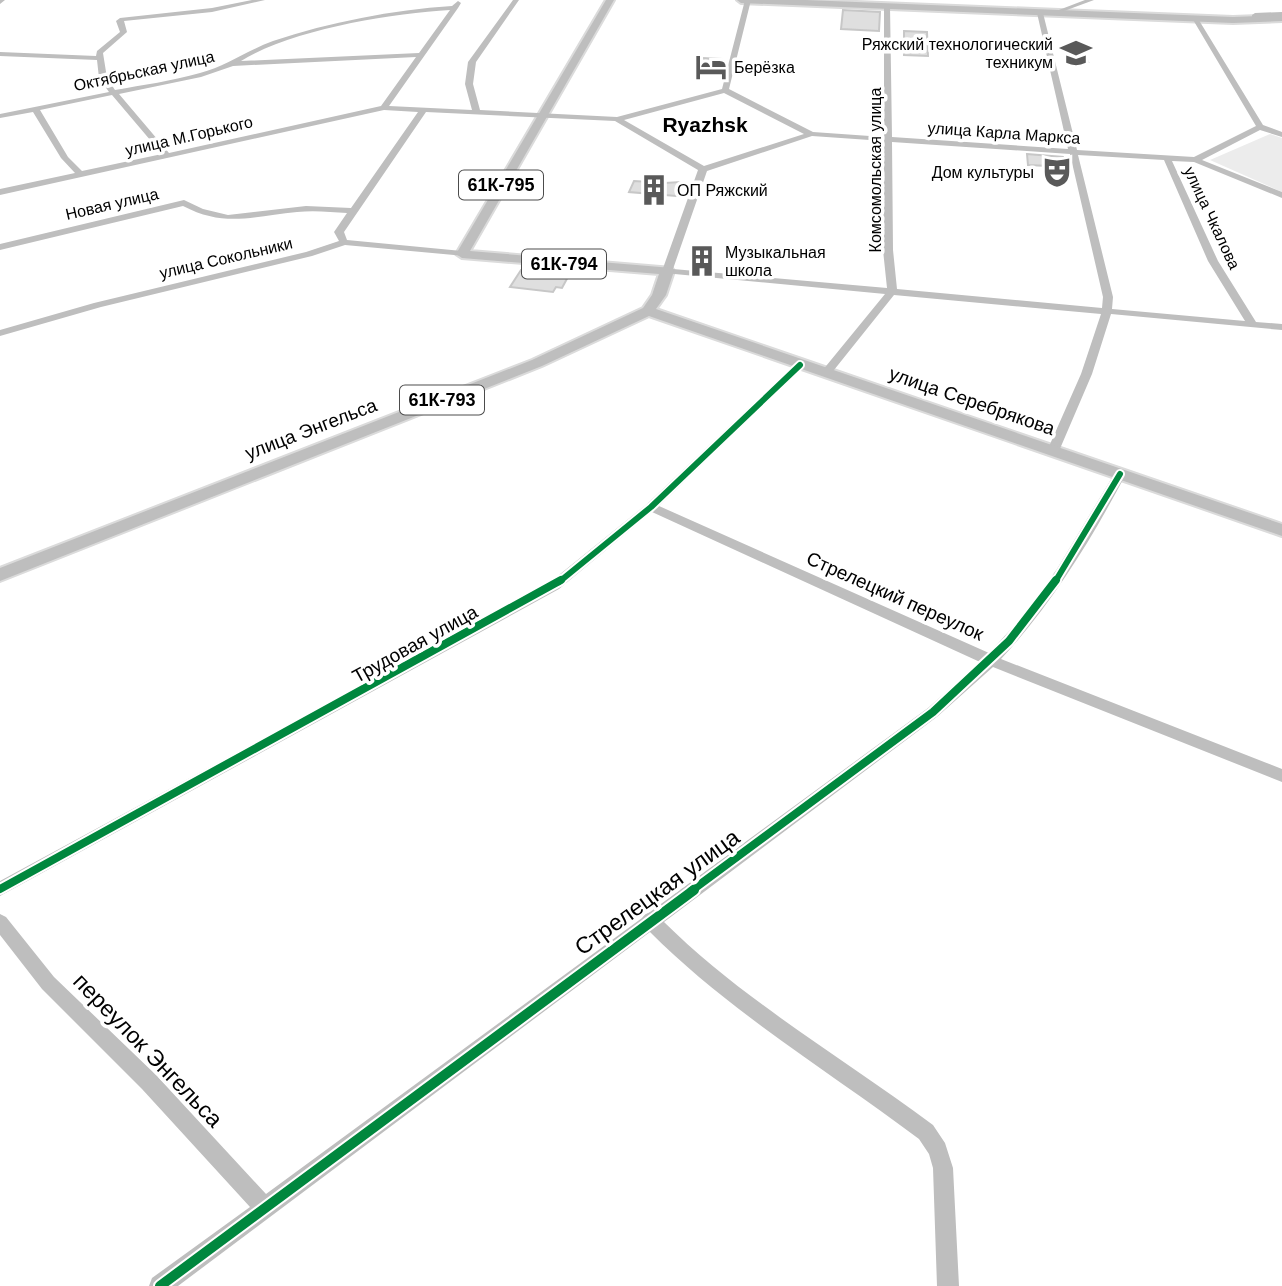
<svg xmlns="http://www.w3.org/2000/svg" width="1282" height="1286" viewBox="0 0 1282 1286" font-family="Arial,sans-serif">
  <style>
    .green { fill: #ececec }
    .building { fill: #dfdfdf; stroke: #c7c7c7; stroke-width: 2 }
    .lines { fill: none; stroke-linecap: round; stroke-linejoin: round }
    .major-casing { stroke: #dbdbdb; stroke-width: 4 }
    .minor { fill: #bebebe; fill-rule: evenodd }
    .major { fill: #bebebe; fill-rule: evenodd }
    .cycleway-far2-casing { stroke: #fff; stroke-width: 10 }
    .cycleway-far1-casing { stroke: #fff; stroke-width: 12 }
    .cycleway-casing { stroke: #fff; stroke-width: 14 }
    .cycleway-far2 { stroke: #00873e; stroke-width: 6 }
    .cycleway-far1 { stroke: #00873e; stroke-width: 8 }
    .cycleway { stroke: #00873e; stroke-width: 10 }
    .labels { text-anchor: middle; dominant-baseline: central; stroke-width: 7; stroke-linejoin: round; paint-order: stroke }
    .far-poi-label { font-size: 16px; fill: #000; stroke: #fff; text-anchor: start }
    .far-street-label { font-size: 16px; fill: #000; stroke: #fff }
    .shield { fill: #fff; stroke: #4c4c4c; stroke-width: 2 }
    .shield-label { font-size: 18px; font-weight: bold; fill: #000 }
    .street-label { font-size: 19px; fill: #000; stroke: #fff }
    .far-district-label { font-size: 21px; font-weight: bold; fill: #000; stroke: #fff }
    .near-street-label { font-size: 23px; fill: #000; stroke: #fff }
  </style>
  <rect width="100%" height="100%" fill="#fff"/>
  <!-- green -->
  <polygon class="green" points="1270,134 1282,138 1282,192 1210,160"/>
  <!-- building -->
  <g class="building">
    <polygon points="843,10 880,12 879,31 841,29"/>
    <polygon points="904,31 927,32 928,56 904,55"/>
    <polygon points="1065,45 1082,46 1088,62 1070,61"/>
    <polygon points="702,58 721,59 717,72 699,69"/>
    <polygon points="1027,154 1063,157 1066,180 1049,178 1048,166 1028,165"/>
    <polygon points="634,181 665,183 680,182 676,196 629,192"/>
    <polygon points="521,270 569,275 562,288 556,287 553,292 510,287"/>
  </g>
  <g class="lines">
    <defs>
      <g id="major">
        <polygon points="606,0 614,0 470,251 672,268 674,271 666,295 656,309 1282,524 1282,536 649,316 542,366 0,581 0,568 532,360 643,308 652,295 659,274 462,258 456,254"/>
        <polygon points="737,0 806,0 1233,17 1282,15 1282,21 1233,23 741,3"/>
      </g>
    </defs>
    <!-- major casing -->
    <use href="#major" class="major-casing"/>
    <!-- minor -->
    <g class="minor">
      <polygon points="0,0 5,0 0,4"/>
      <path d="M252,0H265L212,12L124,21L127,32L103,53L107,78L115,90C143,85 172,81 200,73C226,66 248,50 273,41C330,22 392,10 452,6L458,1L461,3L458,8L389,106L472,110L465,84L468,62L513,0H519L476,62L473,84L480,110L617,117L722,89L745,0H751L729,89L813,132L884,137V6L887,4L890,6L892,137L1068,149L1037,13L1040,11L1043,13L1077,150L1194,157L1256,126L1192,18L1197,17L1263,125L1282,132V137L1260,130L1202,160L1282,192V198L1194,162L1172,161L1218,261L1256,322L1282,324V330L1111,314L1092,374L1059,451L1053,455L1049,453L1047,451L1081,374L1101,314L894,295L830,375H822V371L885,294L664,273L662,271L698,170L615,121L426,112L344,232L347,240L462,251L467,254L465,256L345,245L312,256L101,307L0,336V330L94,303L306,252L339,241L334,232L347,213C331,212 314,210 297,212C253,216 225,228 183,206L0,250V244L184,200L203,209L228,215L306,206L351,208L418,112L384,110L0,195V189L75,173L61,158L33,112L0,118V114L109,92L99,78L97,60L0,56V52L96,56L97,51L120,32L116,21L120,18L212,8ZM450,10L419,53L241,61C293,29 389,14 450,10ZM416,57L381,106L169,153L119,94L201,77L233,66ZM724,93L804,134L704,166L624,120ZM112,95L162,154L82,171L68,157L40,110ZM812,136L884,141L883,250L887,288L673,269L707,171ZM892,142L1070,154L1103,297L1102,308L897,289L893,250ZM1078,155L1164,160L1208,261L1245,321L1112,309L1113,297Z"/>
      <polygon points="1085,0 1094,0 1056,14 1051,13"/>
      <polygon points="1282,12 1282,16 1258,17 1255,21 1252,19 1252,15 1255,13"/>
      <path d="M800,362L805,365L804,367L659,506L989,653L1023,616L1057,569L1116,471H1124L1126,474C1091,540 1052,604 1001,659L1282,769V782L993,667L938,716L664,922C744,1001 843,1058 933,1125L945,1143L953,1168L959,1286H937L933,1168L929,1154L919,1139C829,1071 731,1013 650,932L178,1286H149L152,1278L250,1207L142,1089L42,989L0,935V914L6,917L54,977L156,1075L266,1194L642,918L644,915L650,912L928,708L980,662L652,512L559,589L0,896V881L549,583L647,504L796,363Z"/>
    </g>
    <!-- major -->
    <use href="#major" class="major"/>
    <defs>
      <g id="cycleway-far2">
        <polyline points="559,582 651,507 800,365"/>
        <polyline points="1055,582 1120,474"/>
      </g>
      <g id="cycleway-far1">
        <polyline points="0,889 561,580"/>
        <polyline points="691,891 933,712 1009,641 1056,580"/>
      </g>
      <polyline id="cycleway" points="160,1286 694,890"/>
    </defs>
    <!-- cycleway-far2 casing -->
    <use href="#cycleway-far2" class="cycleway-far2-casing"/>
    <!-- cycleway-far1 casing -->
    <use href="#cycleway-far1" class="cycleway-far1-casing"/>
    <!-- cycleway casing -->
    <use href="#cycleway" class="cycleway-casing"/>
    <!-- cycleway-far2 -->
    <use href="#cycleway-far2" class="cycleway-far2"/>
    <!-- cycleway-far1 -->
    <use href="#cycleway-far1" class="cycleway-far1"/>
    <!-- cycleway -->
    <use href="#cycleway" class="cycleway"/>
  </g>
  <!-- icons -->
  <defs>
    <symbol id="university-bare" viewBox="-9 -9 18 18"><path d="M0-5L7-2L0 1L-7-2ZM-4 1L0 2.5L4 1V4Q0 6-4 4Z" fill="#595959" stroke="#fff" stroke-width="2.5" paint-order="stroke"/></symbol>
    <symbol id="hotel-bare" viewBox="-9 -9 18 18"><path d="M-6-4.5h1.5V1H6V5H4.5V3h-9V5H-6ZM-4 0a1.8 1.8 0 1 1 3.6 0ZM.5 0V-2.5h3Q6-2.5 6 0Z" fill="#595959" stroke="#fff" stroke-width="2.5" paint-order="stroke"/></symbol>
    <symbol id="theatre-bare" viewBox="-9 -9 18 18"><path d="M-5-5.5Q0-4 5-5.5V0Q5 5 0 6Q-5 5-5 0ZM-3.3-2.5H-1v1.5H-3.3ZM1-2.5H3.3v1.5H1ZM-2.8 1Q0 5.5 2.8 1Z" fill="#595959" stroke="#fff" stroke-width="2.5" paint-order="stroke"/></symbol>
    <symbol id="building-bare" viewBox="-9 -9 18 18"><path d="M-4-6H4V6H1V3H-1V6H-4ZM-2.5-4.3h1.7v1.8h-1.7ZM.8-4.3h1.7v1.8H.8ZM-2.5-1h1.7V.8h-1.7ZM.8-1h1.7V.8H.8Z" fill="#595959" stroke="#fff" stroke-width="2.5" paint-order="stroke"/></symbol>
  </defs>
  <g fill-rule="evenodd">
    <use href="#university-bare" x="1054" y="31" width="44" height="44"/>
    <use href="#hotel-bare" x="689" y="45" width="44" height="44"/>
    <use href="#theatre-bare" x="1035" y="150" width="44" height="44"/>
    <use href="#building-bare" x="632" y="168" width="44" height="44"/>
    <use href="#building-bare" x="680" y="239" width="44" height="44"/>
  </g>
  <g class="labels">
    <!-- far-poi labels -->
    <g class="far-poi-label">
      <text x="1053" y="44" text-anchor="end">Ряжский технологический<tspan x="1053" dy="18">техникум</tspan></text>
      <text x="734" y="67">Берёзка</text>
      <text x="1034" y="172" text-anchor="end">Дом культуры</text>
      <text x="677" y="190">ОП Ряжский</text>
      <text x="725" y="252">Музыкальная<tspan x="725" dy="18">школа</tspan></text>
    </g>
    <!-- far-street labels -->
    <g class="far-street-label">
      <text transform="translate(144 71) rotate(-12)">Октябрьская улица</text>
      <text transform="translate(1004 133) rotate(4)">улица Карла Маркса</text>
      <text transform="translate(189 136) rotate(-13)">улица М.Горького</text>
      <text transform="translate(875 170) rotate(-90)">Комсомольская улица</text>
      <text transform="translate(112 204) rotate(-13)">Новая улица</text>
      <text transform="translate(1212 218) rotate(65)">улица Чкалова</text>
      <text transform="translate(226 258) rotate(-13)">улица Сокольники</text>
    </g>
    <!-- shield labels -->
    <g class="shield">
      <rect x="459" y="170.5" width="84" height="29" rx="5"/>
      <rect x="522" y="249.5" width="84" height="29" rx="5"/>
      <rect x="400" y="385.5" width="84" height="29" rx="5"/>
    </g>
    <g class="shield-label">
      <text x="501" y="185">61К-795</text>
      <text x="564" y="264">61К-794</text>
      <text x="442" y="400">61К-793</text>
    </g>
    <!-- street labels -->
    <g class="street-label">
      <text transform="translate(972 401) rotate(19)">улица Серебрякова</text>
      <text transform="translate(311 429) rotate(-21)">улица Энгельса</text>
      <text transform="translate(895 596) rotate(24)">Стрелецкий переулок</text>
      <text transform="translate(415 644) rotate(-29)">Трудовая улица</text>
    </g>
    <!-- far-district labels -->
    <g class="far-district-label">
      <text x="705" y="124">Ryazhsk</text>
    </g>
    <!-- near-street labels -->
    <g class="near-street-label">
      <text transform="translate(657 892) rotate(-36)">Стрелецкая улица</text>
      <text transform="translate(148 1050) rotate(46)">переулок Энгельса</text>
    </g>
  </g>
</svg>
